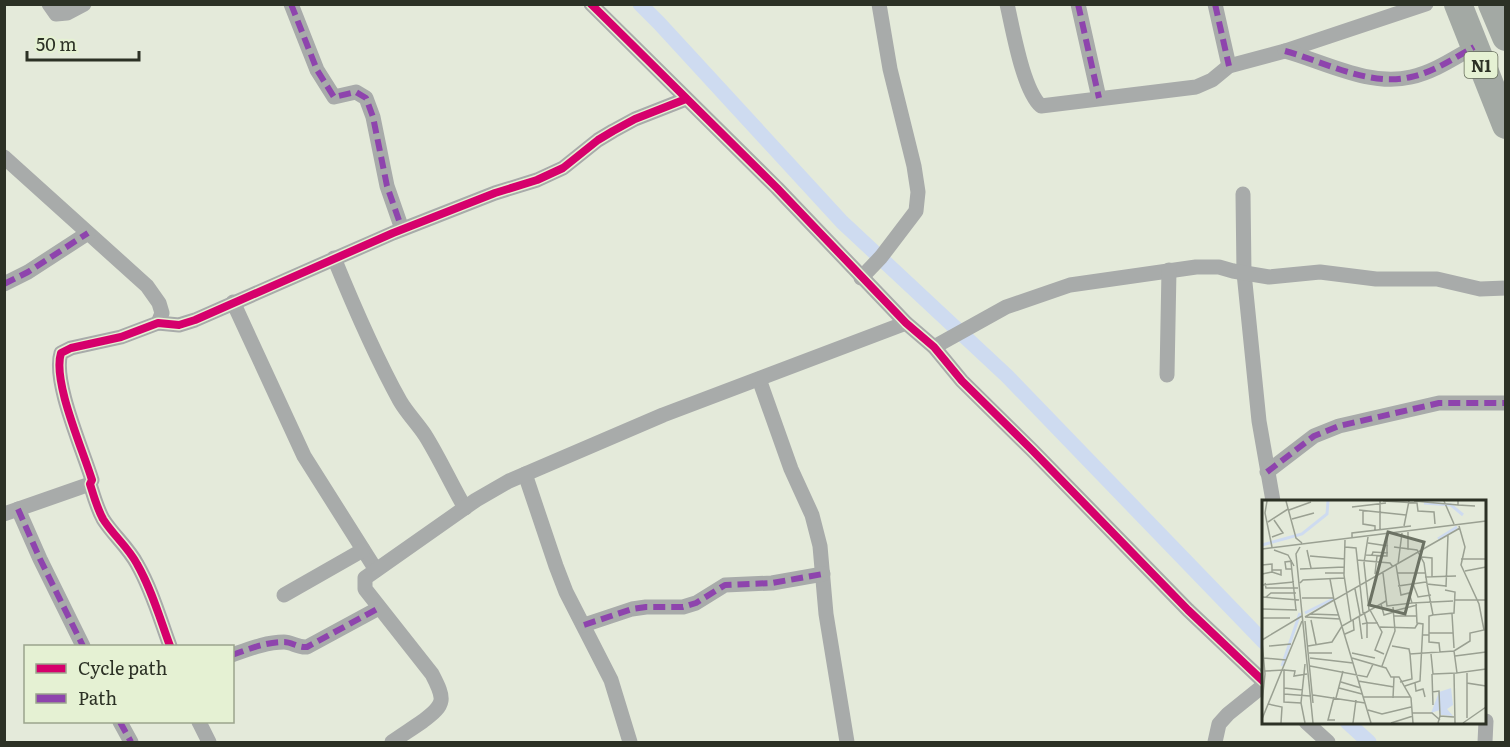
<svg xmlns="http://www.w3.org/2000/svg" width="1510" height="747" viewBox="0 0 1510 747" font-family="Literata,serif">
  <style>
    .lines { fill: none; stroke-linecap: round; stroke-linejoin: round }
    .canal { stroke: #cedbf0; stroke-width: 15 }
    .street { stroke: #a8abaa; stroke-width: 15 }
    .highway { stroke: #a3a9a4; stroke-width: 28 }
    .quiet { stroke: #8e44ad; stroke-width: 6; stroke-dasharray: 12 6; stroke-linecap: butt }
    .cycleway-casing { stroke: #e5f1d3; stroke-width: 11 }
    .cycleway { stroke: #d6006c; stroke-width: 8 }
    .labels { text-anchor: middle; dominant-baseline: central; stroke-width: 4.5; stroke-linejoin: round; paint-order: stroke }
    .shield { fill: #e5f1d3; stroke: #646b59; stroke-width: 1.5 }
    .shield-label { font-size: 16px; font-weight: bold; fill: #2c3125 }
    .inset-river { fill: none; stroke: #cedbf0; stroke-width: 3 }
    .inset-road { fill: none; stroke: #9aa092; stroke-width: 1.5 }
    .view { fill: #6c7264; fill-opacity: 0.15; stroke: #6c7264; stroke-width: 3 }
    .inset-edge { fill: none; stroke: #2c3125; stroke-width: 3 }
  </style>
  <rect width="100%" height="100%" fill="#e4eada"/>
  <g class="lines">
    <!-- canal -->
    <g class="canal">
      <polyline points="640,4 659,23 842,222 1007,376 1264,642"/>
      <polyline points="1347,722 1369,742"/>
    </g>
    <!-- street -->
    <g class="street">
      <polyline points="49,4 56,14 67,13 84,4"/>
      <polyline points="291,4 317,70 334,97 356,92 366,98 373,117 387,186 402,229"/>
      <polyline points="591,4 777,188 906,323 934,347 962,381 1032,450 1188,610 1264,682"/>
      <path d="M1007,4C1013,30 1023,90 1041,106L1196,87L1212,80L1229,66L1285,51L1426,4"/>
      <polyline points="1078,4 1099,98"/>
      <polyline points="1215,4 1229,66"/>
      <path d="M1285,51C1325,62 1370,87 1411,77C1434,72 1454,58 1474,47"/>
      <polyline points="4,157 147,286 159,303 162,313 158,323"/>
      <polyline points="1243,194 1244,273 1259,421 1273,501"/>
      <path d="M334,258C354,307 375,356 400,401C407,413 417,423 425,435C440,459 451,484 465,508"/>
      <polyline points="861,278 881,257 916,211 918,192 914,166 890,69 879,4"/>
      <polyline points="4,284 28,272 88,233"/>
      <polyline points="233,302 304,456 376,570"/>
      <polyline points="934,347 1006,307 1070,285 1196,267 1219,267 1233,271 1269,277 1320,272 1376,279 1437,279 1480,289 1506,288"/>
      <polyline points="1167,375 1169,270"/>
      <polyline points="759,379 791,469 812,515 820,546 826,614 847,742"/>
      <polyline points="1267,472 1314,436 1339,426 1439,403 1506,403"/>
      <polyline points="525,474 556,566 566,592 611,680 630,742"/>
      <polyline points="18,509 40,559 83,646"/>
      <polyline points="4,514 90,484"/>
      <polyline points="284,595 363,550"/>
      <polyline points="584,625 632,609 646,607 683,607 696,603 725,585 772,583 823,574"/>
      <path d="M170,646C160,619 152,590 137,564C128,547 113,535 103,519C97,508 94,497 90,484L92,480C83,450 52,381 61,353L71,348L121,337L158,323L179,325L195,320L393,233L495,193L537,180L563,168L598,140L613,131L635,119L686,99"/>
      <path d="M232,655C249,649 266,642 284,642C292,642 298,648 307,647L379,608"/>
      <polyline points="120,722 131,742"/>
      <polyline points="199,722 209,742"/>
      <polyline points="1306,722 1328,742"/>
      <path d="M392,742C402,735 413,728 423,721C446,704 445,699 432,674L365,589V578L476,500L509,481L663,415L906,323"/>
      <polyline points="1215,742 1219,724 1228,714 1264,685"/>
      <polyline points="1485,742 1486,721"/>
    </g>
    <!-- highway -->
    <g class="highway">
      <polyline points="1458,4 1506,125"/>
      <polyline points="1492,4 1506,37"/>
    </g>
    <!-- quiet -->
    <g class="quiet">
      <polyline points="291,4 317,70 334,97 356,92 366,98 373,117 387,186 402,229"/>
      <polyline points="1078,4 1099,98"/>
      <polyline points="1215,4 1229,66"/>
      <path d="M1285,51C1325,62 1370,87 1411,77C1434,72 1454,58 1474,47"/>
      <polyline points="4,284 28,272 88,233"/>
      <polyline points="1267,472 1314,436 1339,426 1439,403 1506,403"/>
      <polyline points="18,509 40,559 83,646"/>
      <polyline points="584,625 632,609 646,607 683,607 696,603 725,585 772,583 823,574"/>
      <path d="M232,655C249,649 266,642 284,642C292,642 298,648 307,647L379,608"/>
      <polyline points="120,722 131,742"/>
    </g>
    <defs>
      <g id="cycleway">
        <polyline points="591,4 777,188 906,323 934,347 962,381 1032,450 1188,610 1264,682"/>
        <path d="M170,646C160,619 152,590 137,564C128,547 113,535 103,519C97,508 94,497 90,484L92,480C83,450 52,381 61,353L71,348L121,337L158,323L179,325L195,320L393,233L495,193L537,180L563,168L598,140L613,131L635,119L686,99"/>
      </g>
    </defs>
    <!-- cycleway casing -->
    <use href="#cycleway" class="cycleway-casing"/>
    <!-- cycleway -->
    <use href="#cycleway" class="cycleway"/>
  </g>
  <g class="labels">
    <!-- shield labels -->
    <rect class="shield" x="1464.5" y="52" width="33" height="26" rx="4.5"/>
    <g class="shield-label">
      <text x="1481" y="65">N1</text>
    </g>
  </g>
  <!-- overview -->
  <g transform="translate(1262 500)">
    <rect width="224" height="224" fill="#e4eada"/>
    <path d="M189,188L191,205L185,209L191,216L179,215L178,210L169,213L177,192Z" fill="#cedbf0"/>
    <path class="inset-river" d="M162,3L189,5L201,15M176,39L195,27M0,45L40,34L65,14L66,1M43,113L71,99M20,166L38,113"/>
    <path class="inset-road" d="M5,1L3,13L10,47M24,1L34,38L40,43M118,1V29M121,1L155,3L156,11L172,12L173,24M152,1L196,5M182,1L192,24M196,1V5L213,6M90,7L124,3M27,10L49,2M97,10L144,15M101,10V24L113,26V30M30,19L52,13M6,22L26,9M142,26L147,1M146,32V50M10,37L21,33L12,20M90,37V33L149,26M106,37L102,63L107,110M83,40L82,75L89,121M106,43L126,46M38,47L34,54L51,223M83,47L94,48L101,113M132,47L155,50L162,63L165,84L184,86M0,49L224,21M12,50L26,55L32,66M45,50L49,68M104,55L125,56V35M110,55L111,52L126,53M48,56L83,59M160,57L170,58V77M199,59H224M95,60L128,63L131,67M29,62L34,110M136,64L140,33M0,65L10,64V72L0,74M134,65L139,95L147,93L150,103L191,101M30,69H24L23,62L30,61M38,69L82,67M10,70H19V75L10,72M203,71L224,67M63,73H82M121,73L125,106L150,103M135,73H163M113,74L115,56M163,77L194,76M3,83L4,88H36M38,83L41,80L82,78M151,84L156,97L169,95M165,84L171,115L192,113L193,92L183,90M0,85L32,82M136,86L164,82M184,87L186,35M93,89L98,115M0,97L37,100M4,97L9,93H34M40,98H71M193,100H224M119,104L122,115L132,112M0,109L35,110M108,110L120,132L113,150L122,154M132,111L155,105M102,112L105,123H116M48,114L77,115M190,114L192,148M97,116L100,139M132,116H155M43,117L72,100L68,79M43,117L78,119M0,118H28M49,120L54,144M43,121L51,203M100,124L105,123V138M118,127L153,128L156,123M167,133H191M83,134L92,130L91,119M160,135H167V116L171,115M167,135V142L177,143L178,152M0,140L40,116M0,142L3,174L0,203M7,146L29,144M46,146L70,142L80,126L124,101M130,146L147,149L148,154L192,151L208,141V133L222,130L217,104L199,65L203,47L197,26M192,151L195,173L224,169M47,153H70M90,153L113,158M169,154L171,174L195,173M193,156L224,152M2,158L24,160M48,158L91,163M90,158L124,168L129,177H137L149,198L151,223M48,166L105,177L111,164M120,166L133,131L131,107M22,170L33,171L32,176L45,174M3,171L22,170V202L39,203M192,173L193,223M205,173V183L224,186M170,174L171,205M96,181L132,187M79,182L99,188M138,182L150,179L148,154M153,183L154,191L161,189L163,197M143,186L158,181L161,124L155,123L154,103M22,188L41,190M77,188L100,194M170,192L177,191L178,216M22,194L48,196M51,195L103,203M72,197L66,220H73M101,197H148M74,198L81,171M131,198L132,177M6,204L20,207L19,223M106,210L120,214L149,207M150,213H170L178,220M205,218V183M0,219L40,121M43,223L39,203L43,164M91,223L94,200M109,223L72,100L198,28M129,223L151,216M176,223L178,216L192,217M201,223L224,207"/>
    <path class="view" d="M126,32L162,42L143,114L107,105Z"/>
    <rect width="224" height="224" class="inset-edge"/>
  </g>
  <!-- border -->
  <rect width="1510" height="747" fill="none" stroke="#2c3125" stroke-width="12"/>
  <!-- legend -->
  <rect x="24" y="645" width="210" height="78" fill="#e5f1d3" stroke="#9ba48d" stroke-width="1.5"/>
  <rect x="36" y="664" width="30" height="9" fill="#d6006c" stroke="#9ba48d" stroke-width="1.5"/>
  <text x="78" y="675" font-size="18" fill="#2c3125">Cycle path</text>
  <rect x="36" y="694" width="30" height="9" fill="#8e44ad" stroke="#9ba48d" stroke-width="1.5"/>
  <text x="78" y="705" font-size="18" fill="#2c3125">Path</text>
  <!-- scale -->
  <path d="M27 51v9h112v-9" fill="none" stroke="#2c3125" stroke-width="3"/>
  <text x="36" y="51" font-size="18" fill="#2c3125" stroke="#e5f1d3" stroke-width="4.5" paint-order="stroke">50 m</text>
</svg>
